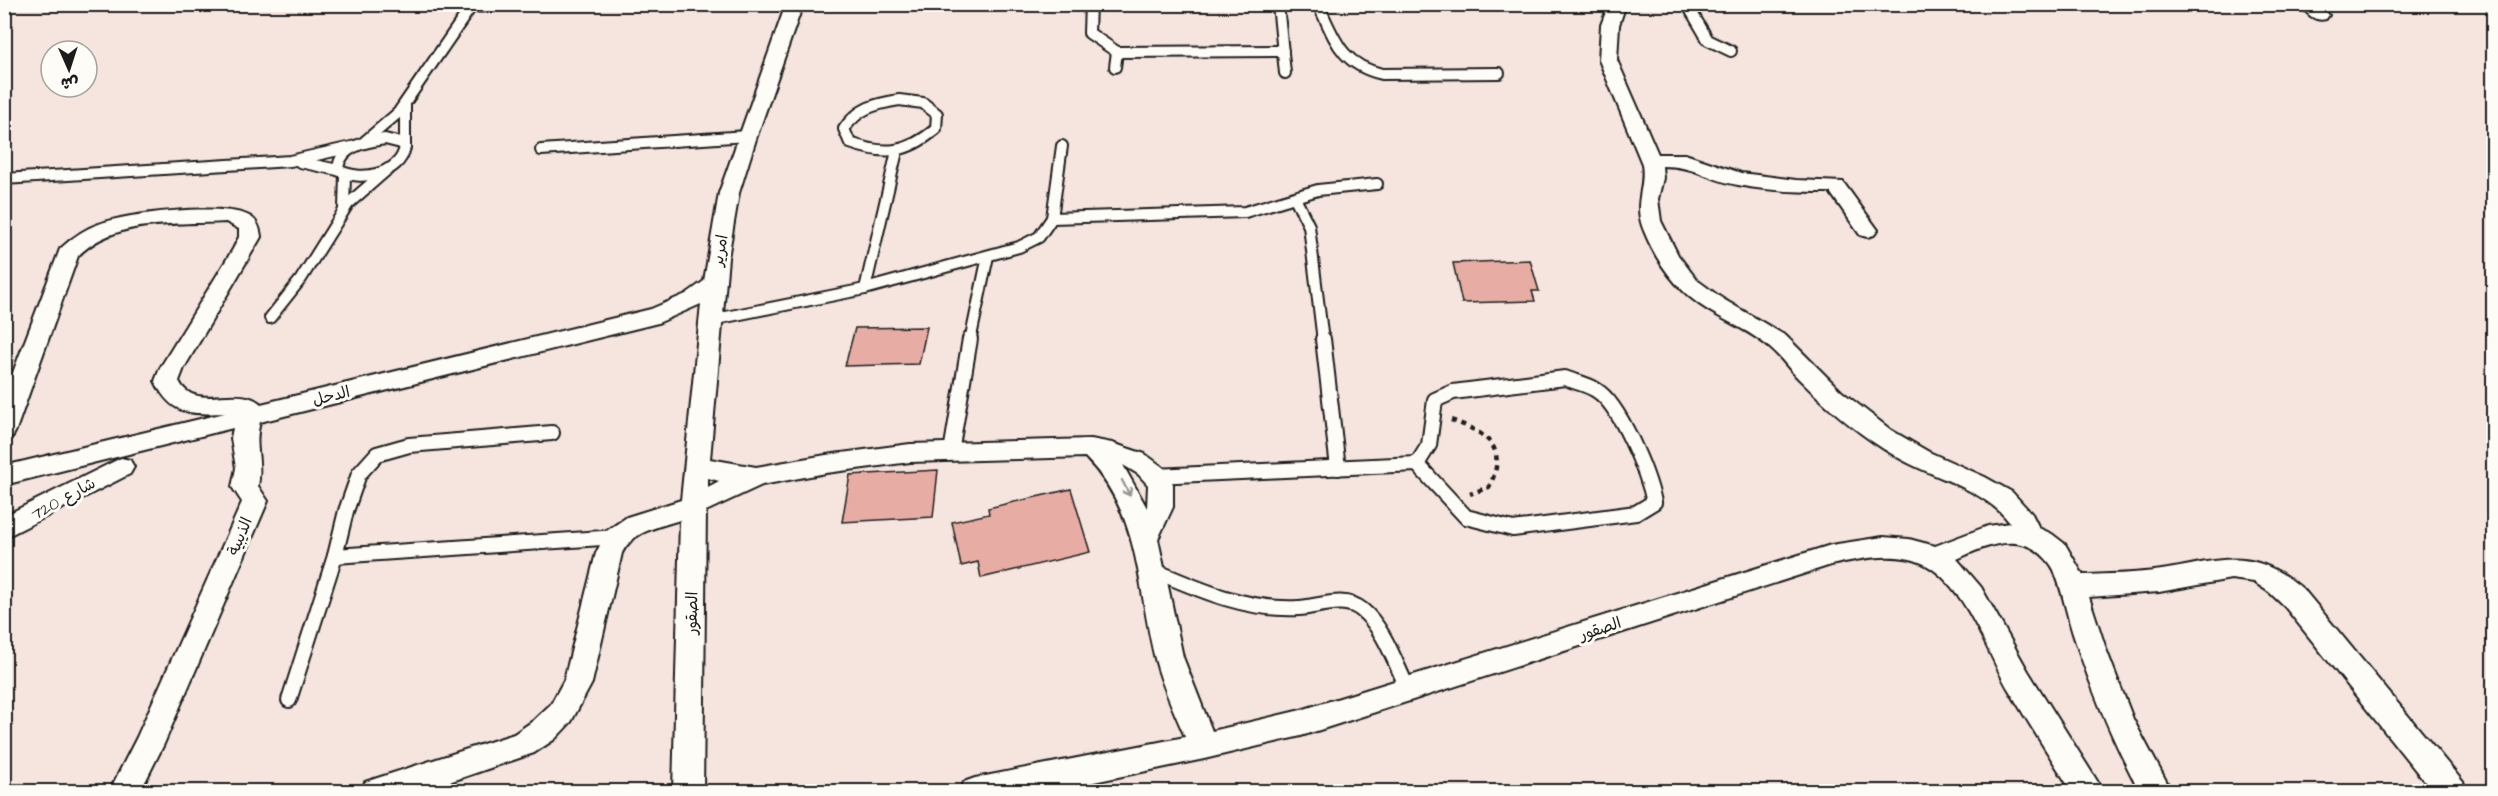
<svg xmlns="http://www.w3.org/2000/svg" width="2498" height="796" font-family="'Architects Daughter','Playpen Sans Arabic',sans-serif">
  <rect width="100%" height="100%" fill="#f6e4de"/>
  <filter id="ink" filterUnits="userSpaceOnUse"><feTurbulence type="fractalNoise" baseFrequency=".0167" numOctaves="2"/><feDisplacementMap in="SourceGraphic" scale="12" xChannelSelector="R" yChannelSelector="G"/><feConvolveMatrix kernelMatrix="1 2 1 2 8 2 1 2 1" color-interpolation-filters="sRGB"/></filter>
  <g filter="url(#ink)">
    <g fill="#e7ada5" stroke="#1c1c1c" stroke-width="1.5">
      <polygon points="1530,260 1539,291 1532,291 1535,301 1462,303 1453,263"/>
      <polygon points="927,327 919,364 845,366 855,328"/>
      <polygon points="938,470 933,517 842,522 850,475"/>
      <polygon points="1071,489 1090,552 981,578 978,562 961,566 952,522 989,514 988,508"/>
    </g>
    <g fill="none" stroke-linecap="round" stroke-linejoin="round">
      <defs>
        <g id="service-far1">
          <polyline points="1090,4 1089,33 1117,52 1115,67"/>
          <polyline points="1278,4 1285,73"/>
          <path d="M1318 4C1335 39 1340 64 1382 74L1499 73"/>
          <polyline points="1687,4 1708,40 1731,51"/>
          <polyline points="1117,52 1283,51"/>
          <path d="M899 100 923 103 937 114 936 129C907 153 886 156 850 143L844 129C858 108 875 104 899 100Z"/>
          <polyline points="405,105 405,147"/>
          <path d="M385 139 401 143 405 147C400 175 360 182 338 170 339 146 365 142 385 139Z"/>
          <polyline points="363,143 398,113 473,4"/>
          <polyline points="1062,146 1052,218 1245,212 1318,190 1377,184"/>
          <polyline points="541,150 747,136"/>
          <polyline points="300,162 338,170"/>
          <polyline points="4,179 290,161 356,146"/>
          <polyline points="1295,198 1309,226 1323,341"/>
          <polyline points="344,208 345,175"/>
          <polyline points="865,289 897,151"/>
          <polyline points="270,318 301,279 348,204 388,169"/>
          <polyline points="711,320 865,289 1019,247 1039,237 1052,218"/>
          <polyline points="970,341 988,256"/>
        </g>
        <g id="service">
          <polyline points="1323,339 1338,468"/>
          <path d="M1565 378C1575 382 1587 384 1596 390 1620 404 1648 474 1654 502L1636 513 1513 529 1466 517 1417 464 1429 445 1435 400 1453 392Z"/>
          <polyline points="552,433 409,445 377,454 359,474 346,511 335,556 617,537"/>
          <polyline points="951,452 970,339"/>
          <polyline points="1155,476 1417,464"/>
          <path d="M1153 570C1200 590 1247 611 1299 608 1319 607 1344 595 1362 610 1384 628 1395 663 1408 689"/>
          <polyline points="289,700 335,556"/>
        </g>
        <g id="minor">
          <path d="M463 4H508C500 13 476 12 465 10Z"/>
          <path d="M786 4H803L757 136 739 193 728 258 710 459 756 467 826 455 910 444 1091 439 1112 443 1145 454 1164 468 1173 484V507L1158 539 1183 657 1212 731 1301 710 1831 545 1883 537 1909 539 1935 546 1988 526 2010 523C1984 488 1933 478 1897 457 1860 436 1828 408 1798 378 1788 368 1781 357 1770 348 1752 332 1729 323 1708 310 1678 292 1657 263 1644 231 1632 202 1646 190 1642 164L1599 60 1601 25 1609 4H1626L1619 25 1617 60 1658 154H1685L1741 173 1796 180 1843 182 1878 230 1874 235 1867 237 1860 235 1830 192C1799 192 1768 191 1738 185 1709 180 1695 166 1662 166L1663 178 1658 199 1661 221 1678 255 1697 280 1723 299 1786 336 1841 391 1891 430 1929 452 1985 477 2012 492 2032 514 2039 528 2052 534 2065 544 2083 575C2109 574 2136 574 2162 570 2223 560 2253 545 2305 591L2463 782 2467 792H2433L2285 607 2269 592 2254 582 2231 579 2159 592 2089 597 2106 649 2133 719 2172 792H2140C2113 742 2093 693 2075 640 2067 617 2063 592 2054 570 2050 562 2043 555 2036 550 2011 534 1981 548 1957 559L1981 587 2028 671 2104 792H2072C2051 758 2029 724 2009 690 1986 651 1965 583 1922 563 1895 551 1858 559 1831 565L1301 736 1204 759 1046 792H960L964 782 975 778 1185 737C1174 711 1162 686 1155 659 1137 587 1141 513 1085 457L910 462 826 473 762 485 706 511 703 792H673L680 520C658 527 633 531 622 553L592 683 571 722 555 739 534 753 420 792H361L365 782 514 734 533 721 551 704 564 680 596 553 608 530 627 517 681 500 701 304 658 323 260 422C253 447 263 460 258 486L268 501 164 744 140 792H109L137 737 242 502 232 487 236 468 231 438 233 428 4 485V466L225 413C191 414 171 416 155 381L160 368 233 249 239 237V229L226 222C177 225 115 218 78 256L16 430 13 436 4 439V396L60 249C72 238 84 229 99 224 128 213 219 203 247 215 257 219 260 227 261 237L184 368 179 381C194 413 238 383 261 404L651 309 686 294 704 281 719 193ZM1123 465 1138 474 1148 485 1147 508ZM708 478 719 481 708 487Z"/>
          <path d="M2300 4H2319L2329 15 2326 19C2314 22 2307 14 2300 4Z"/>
          <polygon points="121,458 130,460 134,467 130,474 4,538 4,516"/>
        </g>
      </defs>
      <use href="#service-far1" stroke="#1c1c1c" stroke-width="14"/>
      <use href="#service" stroke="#1c1c1c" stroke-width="18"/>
      <use href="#minor" stroke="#1c1c1c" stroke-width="4"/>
      <path stroke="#1c1c1c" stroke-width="4.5" stroke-dasharray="5 5" stroke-linecap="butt" d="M1451 420C1487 433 1509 447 1489 487L1470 494"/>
      <use href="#service-far1" stroke="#fdfcf7" stroke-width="10"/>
      <use href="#service" stroke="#fdfcf7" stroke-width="14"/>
      <use href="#minor" fill="#fdfcf7" fill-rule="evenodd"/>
    </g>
    <defs><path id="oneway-shaft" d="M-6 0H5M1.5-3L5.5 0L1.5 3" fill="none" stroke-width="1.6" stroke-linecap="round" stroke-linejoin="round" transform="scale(1.5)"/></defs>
    <use stroke="#989794" href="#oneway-shaft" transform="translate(1126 488) rotate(63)"/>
  </g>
  <g text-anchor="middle" stroke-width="6" stroke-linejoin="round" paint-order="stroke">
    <g font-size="16" fill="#1c1c1c" stroke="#fdfcf7">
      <text transform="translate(719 250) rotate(-80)" y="6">امرير</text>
      <text transform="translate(331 395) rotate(-14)" y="6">الدحل</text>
      <text transform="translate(63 498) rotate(-29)" y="6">شارع 720</text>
      <text transform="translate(239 536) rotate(-67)" y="6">الذيبية</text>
      <text transform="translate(691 613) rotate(-89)" y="6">الصقور</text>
      <text transform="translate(1600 628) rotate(-18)" y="6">الصقور</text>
    </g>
  </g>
  <rect width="2498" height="796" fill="none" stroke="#fdfcf7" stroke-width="24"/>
  <rect x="12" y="12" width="2474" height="772" fill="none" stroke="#1c1c1c" stroke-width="2" filter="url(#ink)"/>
  <g transform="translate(69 69) rotate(177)"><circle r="28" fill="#fdfcf7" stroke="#a3a29f" stroke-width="1.5"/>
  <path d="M0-4.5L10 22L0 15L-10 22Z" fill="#1c1c1c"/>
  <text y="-9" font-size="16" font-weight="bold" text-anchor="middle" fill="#1c1c1c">ش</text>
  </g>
</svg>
